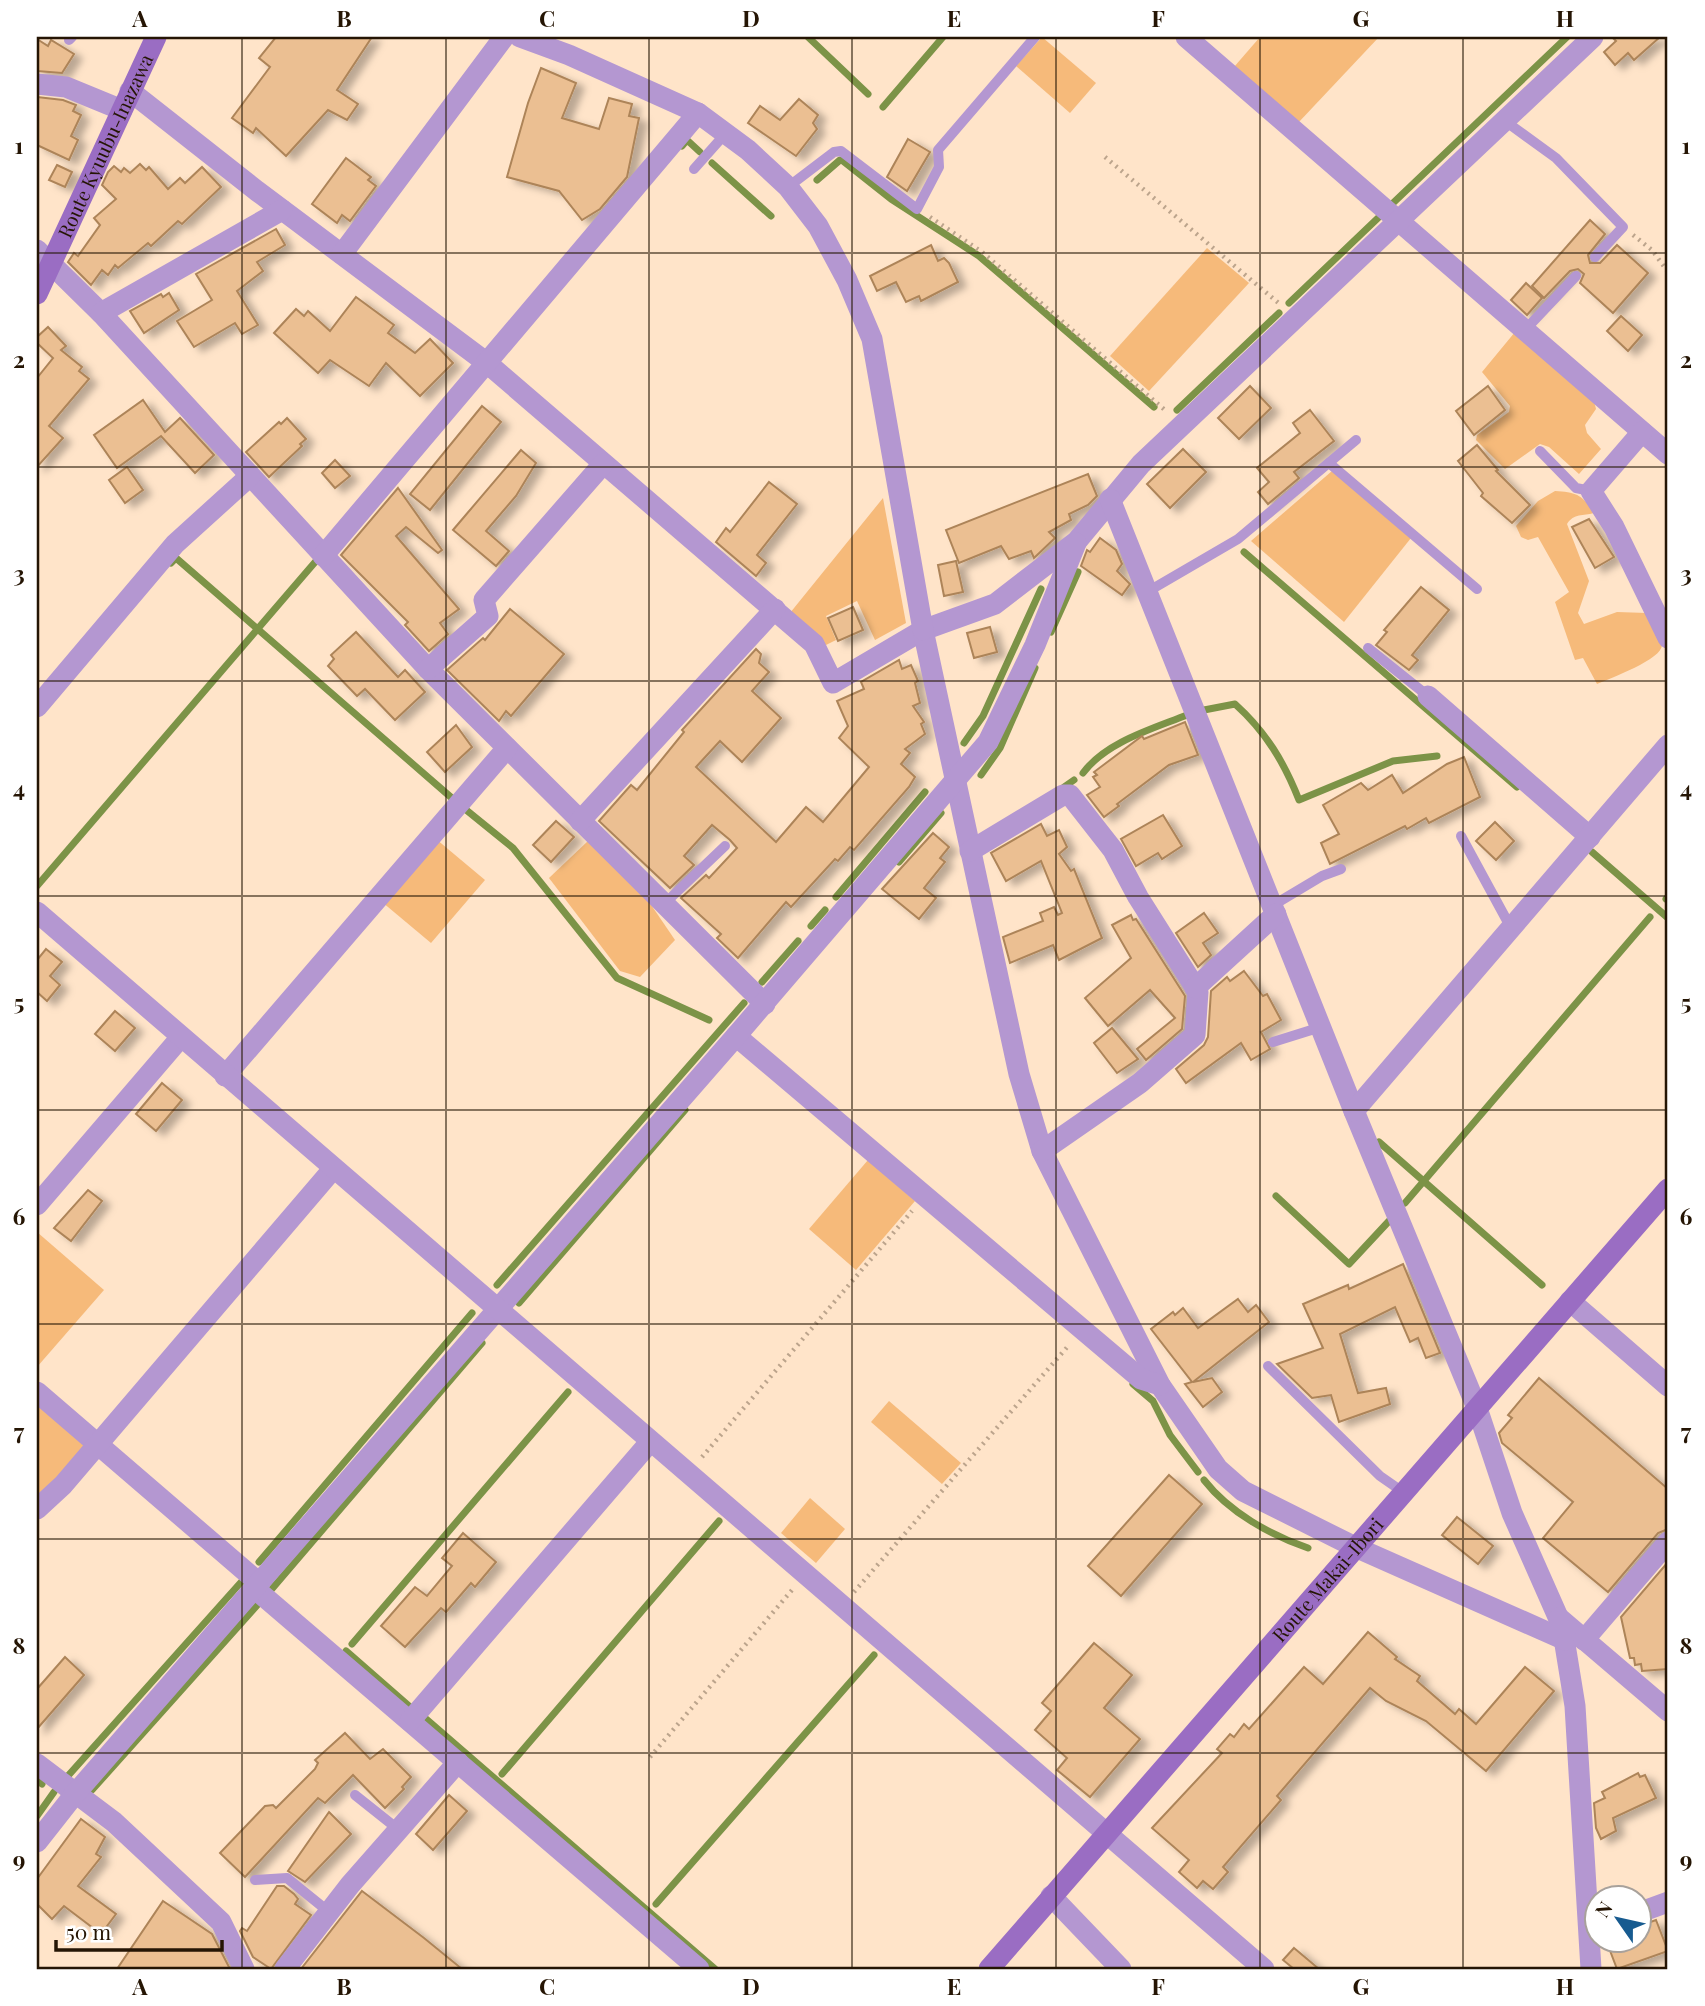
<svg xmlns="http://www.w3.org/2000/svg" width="1705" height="2006" font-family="'Playfair Display',serif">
  <defs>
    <filter id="shadow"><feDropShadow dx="8" dy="4.5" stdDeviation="3.5" flood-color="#0004"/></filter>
  </defs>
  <rect width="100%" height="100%" fill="#ffe4c9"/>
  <g fill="#f6ba7a">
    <polygon points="1042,37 1096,83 1070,113 1016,66"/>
    <polygon points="1260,37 1379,37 1298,123 1234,67"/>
    <polygon points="1207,248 1249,283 1149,391 1110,356"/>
    <polygon points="1515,332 1594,401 1596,409 1585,425 1587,433 1601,449 1579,474 1549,447 1540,444 1505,469 1476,440 1477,435 1509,412 1510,406 1482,372"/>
    <polygon points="1332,471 1411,538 1344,622 1251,541"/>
    <path d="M1555 491C1576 492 1583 495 1594 513 1583 516 1574 513 1567 524L1589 581 1578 613 1584 624 1617 612 1647 613C1652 622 1661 634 1662 644 1664 659 1611 678 1597 684L1583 658 1575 660 1555 602 1569 592 1538 537 1528 540 1521 537 1516 526 1538 501Z"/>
    <polygon points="883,498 906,623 875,640 857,601 826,616 836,640 826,645 790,613"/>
    <polygon points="436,839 485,880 431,943 382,902"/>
    <polygon points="588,841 643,893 675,940 640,977 620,971 549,878"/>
    <polygon points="868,1160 915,1201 856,1270 809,1229"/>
    <polygon points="37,1232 104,1290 37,1367"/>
    <polygon points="889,1401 961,1463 942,1484 871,1422"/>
    <polygon points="37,1402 87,1445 37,1503"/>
    <polygon points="810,1498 845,1529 816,1563 781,1533"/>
  </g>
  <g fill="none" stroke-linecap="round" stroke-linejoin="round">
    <g stroke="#7c9347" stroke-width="7">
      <polyline points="808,37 868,94"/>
      <polyline points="883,107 943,37"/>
      <polyline points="682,146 687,140 700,152"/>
      <polyline points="712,163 771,216"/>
      <polyline points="817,180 840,160 843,161 891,199 979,256 1154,407"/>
      <polyline points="1392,204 1567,37"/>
      <polyline points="1289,303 1378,218"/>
      <polyline points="1177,410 1279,313"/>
      <polyline points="1244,552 1517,787"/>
      <polyline points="171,563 176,558 453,799"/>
      <polyline points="1051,632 1078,572"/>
      <path d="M1204 710 1235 704C1266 732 1284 762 1299 800L1393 761 1437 756"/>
      <polyline points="964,743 983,716 1041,589"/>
      <path d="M1083 773C1106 742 1152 729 1187 715"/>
      <polyline points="981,775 1000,748 1035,668"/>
      <polyline points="1064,787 1074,780"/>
      <polyline points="465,809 513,848 617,978 709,1020"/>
      <polyline points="1592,852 1668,918"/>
      <polyline points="899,862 941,813"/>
      <polyline points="37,886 316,561"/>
      <polyline points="836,897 925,792"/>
      <polyline points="1666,899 1668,897"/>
      <polyline points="811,926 825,910"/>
      <polyline points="762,982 798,941"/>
      <polyline points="1379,1142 1542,1285"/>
      <polyline points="1276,1196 1349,1264 1389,1221"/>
      <polyline points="1405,1203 1650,917"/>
      <polyline points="497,1285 744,1003"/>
      <polyline points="519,1303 685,1110"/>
      <polyline points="1133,1384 1153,1401 1170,1435 1198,1472"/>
      <path d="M1204 1480C1229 1512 1270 1535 1308 1548"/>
      <polyline points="259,1562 472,1313"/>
      <polyline points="271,1590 482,1343"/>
      <polyline points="352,1644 568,1392"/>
      <polyline points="346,1651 410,1707"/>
      <polyline points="426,1719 715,1969"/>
      <polyline points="502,1774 719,1521"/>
      <polyline points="66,1778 243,1580"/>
      <polyline points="37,1780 42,1784"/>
      <polyline points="92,1790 260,1602"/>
      <polyline points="37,1816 54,1792"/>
      <polyline points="656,1904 874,1655"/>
    </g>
  </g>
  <g fill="#ebbf92" stroke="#ad8459" stroke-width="2" filter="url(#shadow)">
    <polygon points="276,37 372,37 337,90 358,104 347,120 328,110 286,156 256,128 253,133 232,118 270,67 259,58"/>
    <polygon points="1612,37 1660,37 1634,60 1628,53 1615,65 1604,52 1616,41"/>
    <polygon points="37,39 48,46 51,40 74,54 62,73 37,71"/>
    <polygon points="541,68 576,83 562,118 599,129 609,98 632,104 629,116 639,118 627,177 600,209 582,220 559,191 507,177 528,103"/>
    <polygon points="37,97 63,100 76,105 73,111 81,115 71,136 78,140 69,160 37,145"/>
    <polygon points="799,99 818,115 813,123 817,129 796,156 748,123 760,106 780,120"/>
    <polygon points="908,139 930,152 907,191 887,177"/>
    <polygon points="346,158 371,177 368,180 376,186 350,221 342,215 337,223 312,204"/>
    <polygon points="140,164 146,170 149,167 168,189 180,178 185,183 202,167 221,187 182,224 178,221 151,246 148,243 118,268 115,265 108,275 102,270 91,285 68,262 74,253 78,256 100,225 94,218 116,199 102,185 108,172 114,166 121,172 124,168 130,173"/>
    <polygon points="57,165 72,172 65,187 49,180"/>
    <polygon points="1590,220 1605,234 1588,255 1590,263 1600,263 1617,245 1648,273 1613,313 1580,283 1584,274 1578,269 1570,271 1544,298 1532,286"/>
    <polygon points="276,229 285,245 257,262 263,271 237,291 258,325 242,334 235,323 194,347 177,321 212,300 196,274"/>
    <polygon points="931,245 938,261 944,258 949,263 958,282 921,301 919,296 906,302 896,282 877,291 870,276"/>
    <polygon points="1526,283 1542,298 1527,315 1511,300"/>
    <polygon points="169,293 179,310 144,333 130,311 161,294 163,297"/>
    <polygon points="356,297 394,325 388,333 415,353 430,339 453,363 420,396 386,363 369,386 330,360 318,373 274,333 296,309 304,316 308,311 330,331"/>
    <polygon points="1621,316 1642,335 1628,351 1607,331"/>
    <polygon points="48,327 66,346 61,350 82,367 79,371 89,379 49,426 63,438 37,467 37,378 53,358 37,343 37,337"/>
    <polygon points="1250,386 1271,408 1239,439 1218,418"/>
    <polygon points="1488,386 1505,410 1474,435 1456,411"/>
    <polygon points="143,400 165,432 180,418 214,455 195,473 161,436 117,468 94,435"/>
    <polygon points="482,406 501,422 430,510 410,494"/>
    <polygon points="1310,410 1334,441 1294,472 1299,478 1268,504 1258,492 1269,482 1257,468 1300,433 1293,423"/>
    <polygon points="287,418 306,439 300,444 302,446 269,477 246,452 279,422 281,424"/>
    <polygon points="1477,445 1498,470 1496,471 1530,505 1512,523 1481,496 1483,493 1458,461"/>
    <polygon points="1183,449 1206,472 1170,508 1147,484"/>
    <polygon points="521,450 536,463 516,496 486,531 509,551 496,566 453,530"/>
    <polygon points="335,460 350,476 335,488 322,473"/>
    <polygon points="127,467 143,490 125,503 109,480"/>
    <polygon points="1088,474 1097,496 1088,505 1069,514 1071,520 1049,532 1055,538 1034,558 1031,551 1009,559 1001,546 959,563 946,530"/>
    <polygon points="769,482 797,504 757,555 766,563 756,576 716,542 726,528 730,532"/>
    <polygon points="398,488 442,550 438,553 406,527 396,536 459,609 440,623 448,634 429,651 405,625 408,622 341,555"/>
    <polygon points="1589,519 1614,557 1595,568 1572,527"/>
    <polygon points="1100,538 1116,550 1122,564 1117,571 1130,584 1122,595 1081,566 1087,550 1090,552"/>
    <polygon points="956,561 963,592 944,596 938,565"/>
    <polygon points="1421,587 1449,610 1412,655 1418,660 1409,670 1376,645 1387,632 1384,630"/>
    <polygon points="853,607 863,630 838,641 828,618"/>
    <polygon points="510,609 564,654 511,716 506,711 499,721 447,670 483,638 485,640"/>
    <polygon points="990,627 997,652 974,658 967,633"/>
    <polygon points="356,632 398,677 405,670 425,692 395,720 365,689 357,696 328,666 334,659 331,655"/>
    <polygon points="756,649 761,654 759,663 769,672 752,691 781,718 742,762 720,741 696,767 776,842 806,807 823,822 869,767 839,738 848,726 837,701 864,689 861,682 899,660 902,669 911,665 918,681 915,683 920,703 913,706 924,722 921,724 925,734 905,749 910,753 901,764 915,777 909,787 854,850 850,847 838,861 835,859 791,907 786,902 738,958 717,938 721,934 681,898 706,875 709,878 737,848 730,840 712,825 684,856 694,865 670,888 599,821 631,785 637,790 684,732 682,730"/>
    <polygon points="1185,722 1198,755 1169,765 1117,804 1119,806 1104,817 1087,795 1100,787 1093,777 1097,775 1094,772 1142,736 1144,739"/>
    <polygon points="456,725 472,747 445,772 427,752"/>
    <polygon points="1464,757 1480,797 1429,823 1426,818 1407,829 1405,826 1330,864 1321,843 1339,834 1323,805 1361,783 1368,790 1392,775 1403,793 1447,764"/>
    <polygon points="1163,815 1182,846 1162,859 1158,853 1136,866 1121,839"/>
    <polygon points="556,821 574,837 551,862 533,845"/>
    <polygon points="1495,822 1514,841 1496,860 1476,841"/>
    <polygon points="1041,824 1047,836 1059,830 1067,847 1059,854 1071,871 1074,869 1102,938 1059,960 1053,945 1010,963 1003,937 1043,921 1040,913 1054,907 1058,915 1062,913 1041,861 1006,881 991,853"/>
    <polygon points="933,833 949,847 940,858 945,862 924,888 936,898 919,919 882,889"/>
    <polygon points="1204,913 1218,933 1203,943 1211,955 1198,967 1176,933"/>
    <polygon points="1131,915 1133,920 1136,919 1185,996 1182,1029 1146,1060 1137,1049 1175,1018 1150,990 1108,1026 1085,998 1131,958 1112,925"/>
    <polygon points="46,949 62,962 50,976 60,985 47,1001 37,992 37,960"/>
    <polygon points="1244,971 1263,996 1267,994 1281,1020 1261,1032 1270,1049 1251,1060 1241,1043 1186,1083 1176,1069 1204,1045 1208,1037 1211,991 1227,977 1230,981"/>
    <polygon points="115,1011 135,1028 115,1051 95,1034"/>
    <polygon points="1112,1028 1138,1059 1117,1073 1094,1043"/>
    <polygon points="162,1083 182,1100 156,1131 136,1114"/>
    <polygon points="88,1190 102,1201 71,1241 54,1228"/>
    <polygon points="1403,1264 1440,1353 1426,1358 1418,1338 1410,1342 1395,1307 1340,1334 1358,1393 1386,1388 1390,1404 1339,1422 1331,1395 1312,1398 1277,1364 1323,1348 1303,1304 1348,1285 1349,1289"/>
    <polygon points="1238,1299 1248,1312 1256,1305 1269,1322 1193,1382 1212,1378 1222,1392 1203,1407 1185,1384 1192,1382 1151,1329 1173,1312 1175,1315 1183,1308 1198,1328"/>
    <polygon points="1539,1378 1668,1489 1668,1529 1658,1533 1608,1592 1543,1538 1573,1502 1502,1443 1499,1433 1512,1418 1508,1415"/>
    <polygon points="1169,1475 1202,1504 1121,1596 1088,1566"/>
    <polygon points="1457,1517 1493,1546 1478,1564 1442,1535"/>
    <polygon points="463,1533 496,1562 475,1587 471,1583 446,1612 441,1608 405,1647 381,1626 415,1587 427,1596 452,1566 442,1558"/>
    <polygon points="1668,1562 1668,1669 1642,1671 1641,1664 1635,1665 1634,1658 1630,1658 1621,1617"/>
    <polygon points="1368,1632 1397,1657 1395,1659 1420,1676 1417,1681 1455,1714 1459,1709 1476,1724 1525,1667 1554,1691 1486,1771 1426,1721 1386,1701 1370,1688 1277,1796 1281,1800 1223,1867 1228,1872 1213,1889 1203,1881 1197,1888 1179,1872 1189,1860 1152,1828 1222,1753 1217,1749 1230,1734 1234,1737 1244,1724 1249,1729 1304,1667 1323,1684"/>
    <polygon points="1094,1643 1132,1675 1104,1708 1140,1739 1090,1797 1057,1770 1067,1758 1035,1730 1051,1711 1042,1703"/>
    <polygon points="65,1657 84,1675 37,1729 37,1689"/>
    <polygon points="345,1733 370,1759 383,1749 411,1777 402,1787 404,1789 385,1808 353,1775 325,1803 318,1798 245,1877 220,1853 265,1806 273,1805 276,1808 315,1769 318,1763 315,1760"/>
    <polygon points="1638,1773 1640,1777 1645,1775 1656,1798 1613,1818 1616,1831 1601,1839 1596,1828 1594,1803 1605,1798 1602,1792"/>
    <polygon points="449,1795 467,1811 433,1850 416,1834"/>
    <polygon points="329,1812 351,1834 305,1882 288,1871"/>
    <polygon points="81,1819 105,1837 96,1854 101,1857 78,1886 116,1914 101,1934 64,1906 52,1919 37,1904 37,1879"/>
    <polygon points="277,1886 284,1886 294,1894 298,1899 295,1904 311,1915 271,1969 253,1957 240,1931 242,1928 247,1931"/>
    <polygon points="362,1891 424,1938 462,1969 301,1969"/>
    <polygon points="163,1901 212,1934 230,1969 117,1969"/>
    <polygon points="1656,1920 1668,1951 1617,1969 1606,1940 1639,1940 1639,1926"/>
    <polygon points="1294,1948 1319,1969 1294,1969 1283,1960"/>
  </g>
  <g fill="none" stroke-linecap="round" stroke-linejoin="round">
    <g stroke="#bca48c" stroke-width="4.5" stroke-dasharray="2 5" stroke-linecap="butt">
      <polyline points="1105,157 1281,305"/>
      <polyline points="930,217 982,252 1166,411"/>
      <polyline points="1633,235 1652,250 1668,272"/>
      <polyline points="702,1457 912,1211"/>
      <polyline points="854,1592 1069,1345"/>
      <polyline points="650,1757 792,1590"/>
    </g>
    <g stroke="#b497d1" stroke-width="10">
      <polyline points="69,40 72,37"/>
      <polyline points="1505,121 1556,158 1623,227 1595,257"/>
      <polyline points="694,169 726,133"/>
      <polyline points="788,187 834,152 841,151 917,209 939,167 938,150 1035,37"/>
      <polyline points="1524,331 1576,276"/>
      <polyline points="1540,451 1576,488 1591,491"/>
      <polyline points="1329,463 1477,589"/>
      <polyline points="1147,592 1238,539 1356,440"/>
      <polyline points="1368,648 1428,696"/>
      <polyline points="1461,836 1511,928"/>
      <polyline points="663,905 725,846"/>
      <polyline points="1272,906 1322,876 1341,869"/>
      <polyline points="1273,1042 1321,1027"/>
      <polyline points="1268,1366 1380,1476 1403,1492"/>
      <polyline points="355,1795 399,1830"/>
      <polyline points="255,1880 287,1878 329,1912"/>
    </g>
    <g stroke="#b497d1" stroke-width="21">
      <polyline points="1186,37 1668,454"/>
      <polyline points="37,84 66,87 122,110"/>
      <polyline points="130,91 257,191 487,363 814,644 833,683 923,630 995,604 1077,541 1141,464 1593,37"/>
      <polyline points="37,250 101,313 428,669 765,1004"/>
      <polyline points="342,254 504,37"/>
      <polyline points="101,313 282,210"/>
      <polyline points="1642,432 1591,491 1614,527 1668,638"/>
      <polyline points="1110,499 1354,1111 1477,1408 1512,1513 1562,1626 1575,1706 1591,1969"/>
      <polyline points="323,556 698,113"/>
      <polyline points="923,630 1019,1074 1042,1151 1160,1385 1218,1469 1243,1491 1355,1547 1565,1640"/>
      <polyline points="428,669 488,616 484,600 603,464"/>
      <polyline points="1428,696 1590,837"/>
      <polyline points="37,707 175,544 250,476"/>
      <polyline points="580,821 775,609"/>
      <polyline points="970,851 1063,795 1070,795 1113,850 1138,897 1198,992 1195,1035 1140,1083 1042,1151"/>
      <polyline points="1195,988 1276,914"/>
      <polyline points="736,1036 1141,1379 1160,1385"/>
      <polyline points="225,1076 507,748"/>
      <polyline points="1354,1111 1668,745"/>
      <polyline points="37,1205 181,1037"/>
      <polyline points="1570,1301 1668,1386"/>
      <polyline points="37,1392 259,1583"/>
      <polyline points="37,1509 63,1485 333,1169"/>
      <polyline points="254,1588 699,1969"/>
      <polyline points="1559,1618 1668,1711"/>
      <polyline points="1584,1640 1668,1542"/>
      <polyline points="410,1721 650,1442"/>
      <polyline points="37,1764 114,1822 221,1922 244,1969"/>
      <polyline points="37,1842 74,1795 736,1036 988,742 1035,645 1076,543"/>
      <polyline points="1051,1896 1121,1969"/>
      <polyline points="1638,1913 1668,1902"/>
      <polyline points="285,1969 350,1885 458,1762"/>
    </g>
    <g stroke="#b497d1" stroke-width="21">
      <polyline points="520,37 569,55 698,113 748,150 788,187 818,226 847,280 872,339 923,630"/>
      <polyline points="37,912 1264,1969"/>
    </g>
    <g stroke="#9a6dc3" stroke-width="21">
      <path id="s1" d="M37 294 156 37"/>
      <path id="s2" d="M989 1969 1668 1189"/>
    </g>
  </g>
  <path fill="none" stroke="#251504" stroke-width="2" stroke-opacity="0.55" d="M242 37V1969M446 37V1969M649 37V1969M852 37V1969M1056 37V1969M1260 37V1969M1463 37V1969M37 253H1668M37 467H1668M37 681H1668M37 896H1668M37 1110H1668M37 1324H1668M37 1539H1668M37 1753H1668"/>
  <g text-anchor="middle" stroke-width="5" stroke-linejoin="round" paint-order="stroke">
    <g font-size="19" fill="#251504" stroke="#fff">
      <text dy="7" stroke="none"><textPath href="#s1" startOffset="163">Route Kyuubu-Inazawa</textPath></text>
      <text dy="7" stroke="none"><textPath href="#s2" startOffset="516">Route Makai-Ibori</textPath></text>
    </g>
  </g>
  <rect width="1705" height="2006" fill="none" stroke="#ffffff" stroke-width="77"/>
  <g transform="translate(1618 1919) rotate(304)"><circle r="33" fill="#ffffff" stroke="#a8a19b" stroke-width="2"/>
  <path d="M0-5L12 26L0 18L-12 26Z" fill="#175b90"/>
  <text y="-10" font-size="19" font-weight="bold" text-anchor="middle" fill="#251504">N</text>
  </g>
  <path d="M56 1940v10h166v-10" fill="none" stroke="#251504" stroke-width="3.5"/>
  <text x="66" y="1940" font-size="21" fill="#251504" stroke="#ffffff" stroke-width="5" paint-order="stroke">50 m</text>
  <rect x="38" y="38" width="1628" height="1930" fill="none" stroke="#251504" stroke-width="2.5"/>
  <g font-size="23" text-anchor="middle" font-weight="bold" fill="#251504">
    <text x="140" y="27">A</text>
    <text x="344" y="27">B</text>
    <text x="547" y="27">C</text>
    <text x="751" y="27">D</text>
    <text x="954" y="27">E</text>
    <text x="1158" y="27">F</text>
    <text x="1361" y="27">G</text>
    <text x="1565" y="27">H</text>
    <text x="19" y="154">1</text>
    <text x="1686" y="154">1</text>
    <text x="19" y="368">2</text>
    <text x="1686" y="368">2</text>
    <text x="19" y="582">3</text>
    <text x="1686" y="582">3</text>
    <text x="19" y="797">4</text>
    <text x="1686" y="797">4</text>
    <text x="19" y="1011">5</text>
    <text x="1686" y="1011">5</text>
    <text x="19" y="1225">6</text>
    <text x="1686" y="1225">6</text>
    <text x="19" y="1440">7</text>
    <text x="1686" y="1440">7</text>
    <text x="19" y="1654">8</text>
    <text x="1686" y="1654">8</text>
    <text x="19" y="1868">9</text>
    <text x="1686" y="1868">9</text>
    <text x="140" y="1995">A</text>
    <text x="344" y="1995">B</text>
    <text x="547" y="1995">C</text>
    <text x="751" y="1995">D</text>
    <text x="954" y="1995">E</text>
    <text x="1158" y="1995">F</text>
    <text x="1361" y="1995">G</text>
    <text x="1565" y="1995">H</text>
  </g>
</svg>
